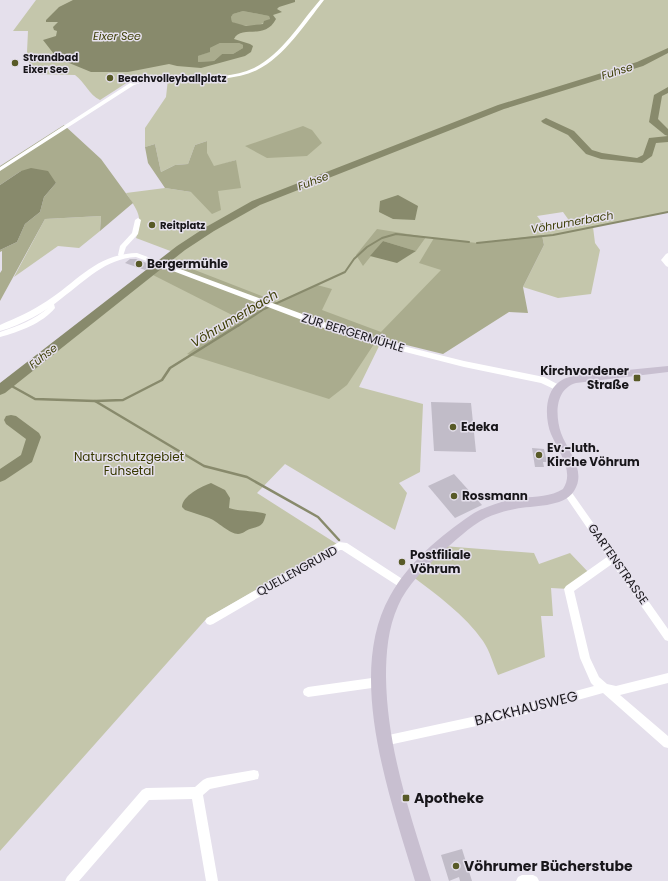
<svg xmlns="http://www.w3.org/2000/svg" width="668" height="881" font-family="Poppins,sans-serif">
  <rect width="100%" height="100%" fill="#e5e0ec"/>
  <g fill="#c4c6ab" fill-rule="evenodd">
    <path d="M36 0H668V212L593 227 595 243 600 250 591 294 558 298 523 287 544 245 542 235 424 295 382 340 359 387 423 404 420 472 399 483 407 493 395 530 285 464 257 493 337 544 207 618 0 851V389L3 390 150 274 153 275 170 261 169 260 195 240 260 202 259 201 255 202 192 238 173 252 136 238C144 217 137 210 126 193L165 188 191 192 218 191 236 160 214 167 206 153 207 141 195 145 188 164 175 165 161 172 155 144 145 147V128L166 97 168 79 136 80 128 82 100 100C89 95 85 82 75 75L32 74 27 52 28 31H13ZM563 212 573 226 547 229 537 216Z"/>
    <polygon points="101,216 100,231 79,248 58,246 14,277 45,219"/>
    <path d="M443 546 534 553 539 564 570 553 590 574 569 589 551 588 553 616H541L545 657 498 675C493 664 490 651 483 641 465 615 437 595 412 576Z"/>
  </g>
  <g fill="#aaac8e">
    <path d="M243 11 269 16 270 19C260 27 244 28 232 22L231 17 233 14Z"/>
    <polygon points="220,43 239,43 243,45 243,48 233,54 222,54 214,61 198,62 198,56 209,52 210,48"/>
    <polygon points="64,125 101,159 133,203 100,231 101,216 45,219 0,301 0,273 2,270 2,251 0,252 0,250 17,242 25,224 40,212 44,197 56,183 21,171 0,185 0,166"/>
    <polygon points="303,126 312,130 322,143 307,156 267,158 245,146"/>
    <polygon points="207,141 207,153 214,166 236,160 241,188 218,191 221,210 212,214 191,192 165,188 148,163 145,147 155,144 161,172 175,165 188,164 195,145"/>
    <polygon points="377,229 426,237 416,251 383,241 363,266 356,255"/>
    <polygon points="542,235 544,245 523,287 528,313 509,312 443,354 378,338 347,385 329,399 187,354 236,317 151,274 169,260 277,302 317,285 332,289 322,310 381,332 441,270 419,263 434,238 477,243"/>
  </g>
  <g fill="#888a6c" fill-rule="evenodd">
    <path d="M73 0H295V2L279 7 277 9 282 12 273 15 276 19C265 41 241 24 234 39L250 44 253 46 251 52 245 56 201 68 177 66 169 64 128 72H91L57 58 43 40 56 36 57 31 54 30 53 27 58 22H46V20L59 7ZM243 11 269 16 270 19 264 21 263 24 246 26 232 22 231 17 233 14ZM220 43H239L243 45V48L233 54H222L214 61 198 62V56L210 52V48Z"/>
    <polygon points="31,168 48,171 56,183 44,197 40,212 25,224 17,242 0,250 0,185 21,171"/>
    <polygon points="398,195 418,206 415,220 393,219 379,212 380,201"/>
    <polygon points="383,241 416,251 397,263 370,256"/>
    <path d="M211 483 225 490 230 498 229 508C242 512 253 510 266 514 263 526 261 526 250 529 246 530 243 534 238 534 230 534 217 521 209 518 201 515 193 513 185 510L182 507C182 496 202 486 211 483Z"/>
  </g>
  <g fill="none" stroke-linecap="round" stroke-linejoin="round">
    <g stroke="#888a6c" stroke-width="2">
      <polyline points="477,243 553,235 668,212"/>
      <polyline points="238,326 264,309 345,272 354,259 367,247 382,238 396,234 469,242"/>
    </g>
    <g stroke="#888a6c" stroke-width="2.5">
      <polyline points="8,384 35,399 95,401 123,400 162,380 170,368 239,325"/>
      <polyline points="95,401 204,466 247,477 318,517 339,540"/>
    </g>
    <g fill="#888a6c" fill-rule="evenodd">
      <polygon points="668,48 668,53 643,66 504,109 260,205 214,231 185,250 5,393 0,395 0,383 177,246 206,227 252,201 498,105 637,62"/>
      <polygon points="668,87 668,93 662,96 658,119 668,129 668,136 665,135 649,122 654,95"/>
      <polygon points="546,118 574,131 592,150 602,153 637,158 643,155 649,138 668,136 668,142 656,143 652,156 642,163 601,159 586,154 568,135 543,123 541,121"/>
      <polygon points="11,415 16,416 39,433 41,437 32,462 5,480 0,482 0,469 21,455 26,439 6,424 4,420 6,416"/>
    </g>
  </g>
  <g fill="#c1bcc8">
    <polygon points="130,259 136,259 152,265 145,270 125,263"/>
    <polygon points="431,402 471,403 476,452 434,451"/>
    <polygon points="532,448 544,449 547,462 543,462 544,467 535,467"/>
    <polygon points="454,474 482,505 455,518 428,486"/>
    <polygon points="462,849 472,881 460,881 459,877 449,881 441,855"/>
  </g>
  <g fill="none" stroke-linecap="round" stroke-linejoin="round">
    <g fill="#fff" fill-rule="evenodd">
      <path d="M320 0H324C306 23 284 57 257 70 237 79 213 80 191 81 172 82 152 79 134 85L0 171V167L130 83C150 77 171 79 191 78 212 77 235 77 254 68 282 54 300 23 320 0Z"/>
      <polygon points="138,218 141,220 138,234 126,247 123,256 119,256 118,255 120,246 132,233 135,220"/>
      <polygon points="668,253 668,267 666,266 661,260 666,254"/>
      <path d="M49 300H53L55 308C43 323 19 332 0 337V332C17 326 35 320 49 307Z"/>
      <polygon points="567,489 570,490 615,554 617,554 618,558 668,629 668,641 665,640 612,564 574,591 590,658 599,677 607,684 616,686 668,673 668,683 620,695 668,736 668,748 664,747 603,693 513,718 384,746 380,745 379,741 380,737 384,736 513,708 594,686 591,683 580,658 564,589 566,586 607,557 564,494 563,492 564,490"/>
      <polygon points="339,542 347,543 407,582 409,585 407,588 404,589 401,588 342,550 340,550 213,624 210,625 207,624 205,621 207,618"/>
      <polygon points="379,677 383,679 384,682 383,685 379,687 308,697 304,695 303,692 304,689 308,687"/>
      <polygon points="254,770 258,771 259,775 258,779 210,789 203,795 218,881 206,881 192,799 149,800 79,881 65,881 67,877 142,790 146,788 195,787 203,780 207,778"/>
      <polygon points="522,875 533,875 537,877 539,881 516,881 518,877"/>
    </g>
    <path fill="#fff" fill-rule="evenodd" d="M137 253 324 322 379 340 464 361 544 377 561 386 563 388 558 391 541 383 464 367 374 344 318 326 136 257C105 259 86 280 62 298 45 312 22 325 0 331V325C16 318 32 311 47 301 78 281 96 254 137 253Z"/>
    <path fill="#c8bfd0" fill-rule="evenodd" d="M668 366V372L576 383C555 389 555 415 561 433 568 452 587 471 574 491 563 508 533 505 515 509 505 511 495 514 486 518 469 527 455 541 441 553 425 568 407 585 398 606 388 628 386 653 386 677 387 748 410 814 431 881H415C391 800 345 676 390 596 408 563 440 536 471 515 485 506 505 500 522 498 536 496 551 497 563 489 575 471 558 451 551 434 545 419 544 393 559 382 564 378 570 377 576 375Z"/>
  </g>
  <g fill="#585a27" stroke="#e5e0ec" stroke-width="1.5">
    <circle cx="15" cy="63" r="4"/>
    <circle cx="110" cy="78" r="4"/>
    <circle cx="152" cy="225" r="4"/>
    <circle cx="139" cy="264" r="4"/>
    <rect x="633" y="374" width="8" height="8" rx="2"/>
    <circle cx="453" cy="427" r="4"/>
    <circle cx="539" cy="455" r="4"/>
    <circle cx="454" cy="496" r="4"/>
    <circle cx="402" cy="562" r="4"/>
    <rect x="402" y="794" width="8" height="8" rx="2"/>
    <circle cx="456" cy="866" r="4"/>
  </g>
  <g text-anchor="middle" stroke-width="3" stroke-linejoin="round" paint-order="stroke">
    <g font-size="10" font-weight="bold" fill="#18161a" stroke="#e5e0ec" text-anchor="start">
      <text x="23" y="61">Strandbad<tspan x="23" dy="12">Eixer See</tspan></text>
      <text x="118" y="82">Beachvolleyballplatz</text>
      <text x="160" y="229">Reitplatz</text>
    </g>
    <g font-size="11" font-style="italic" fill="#3e3f07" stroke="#e5e0ec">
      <text x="117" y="40">Eixer See</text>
      <text transform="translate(617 71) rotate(-17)" y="4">Fuhse</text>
      <text transform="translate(313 181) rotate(-21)" y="4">Fuhse</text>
      <text transform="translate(572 222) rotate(-10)" y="4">Vöhrumerbach</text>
      <text transform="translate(43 356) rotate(-38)" y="4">Fuhse</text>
    </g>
    <g font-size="12" font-weight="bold" fill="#18161a" stroke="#e5e0ec" text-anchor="start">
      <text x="147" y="268">Bergermühle</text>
      <text x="629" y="375" text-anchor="end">Kirchvordener<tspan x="629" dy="14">Straße</tspan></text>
      <text x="461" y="431">Edeka</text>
      <text x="547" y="452">Ev.-luth.<tspan x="547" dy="14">Kirche Vöhrum</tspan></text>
      <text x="462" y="500">Rossmann</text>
      <text x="410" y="559">Postfiliale<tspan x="410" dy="14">Vöhrum</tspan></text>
    </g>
    <g font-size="12" fill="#18161a" stroke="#e5e0ec">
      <text transform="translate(353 333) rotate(17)" y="4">ZUR BERGERMÜHLE</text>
      <text transform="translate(618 564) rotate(55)" y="4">GARTENSTRASSE</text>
      <text transform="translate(297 571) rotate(-29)" y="4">QUELLENGRUND</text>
    </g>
    <g font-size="12" fill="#373800" stroke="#e5e0ec">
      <text x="129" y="461">Naturschutzgebiet<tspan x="129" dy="14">Fuhsetal</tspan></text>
    </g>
    <g font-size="13" font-style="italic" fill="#3e3f07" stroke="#e5e0ec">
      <text transform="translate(234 318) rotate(-31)" y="5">Vöhrumerbach</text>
    </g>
    <g font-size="14" fill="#18161a" stroke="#e5e0ec">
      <text transform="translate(526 708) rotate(-14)" y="5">BACKHAUSWEG</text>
    </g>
    <g font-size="14" font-weight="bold" fill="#18161a" stroke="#e5e0ec" text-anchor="start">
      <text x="414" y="803">Apotheke</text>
      <text x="464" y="871">Vöhrumer Bücherstube</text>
    </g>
  </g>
</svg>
